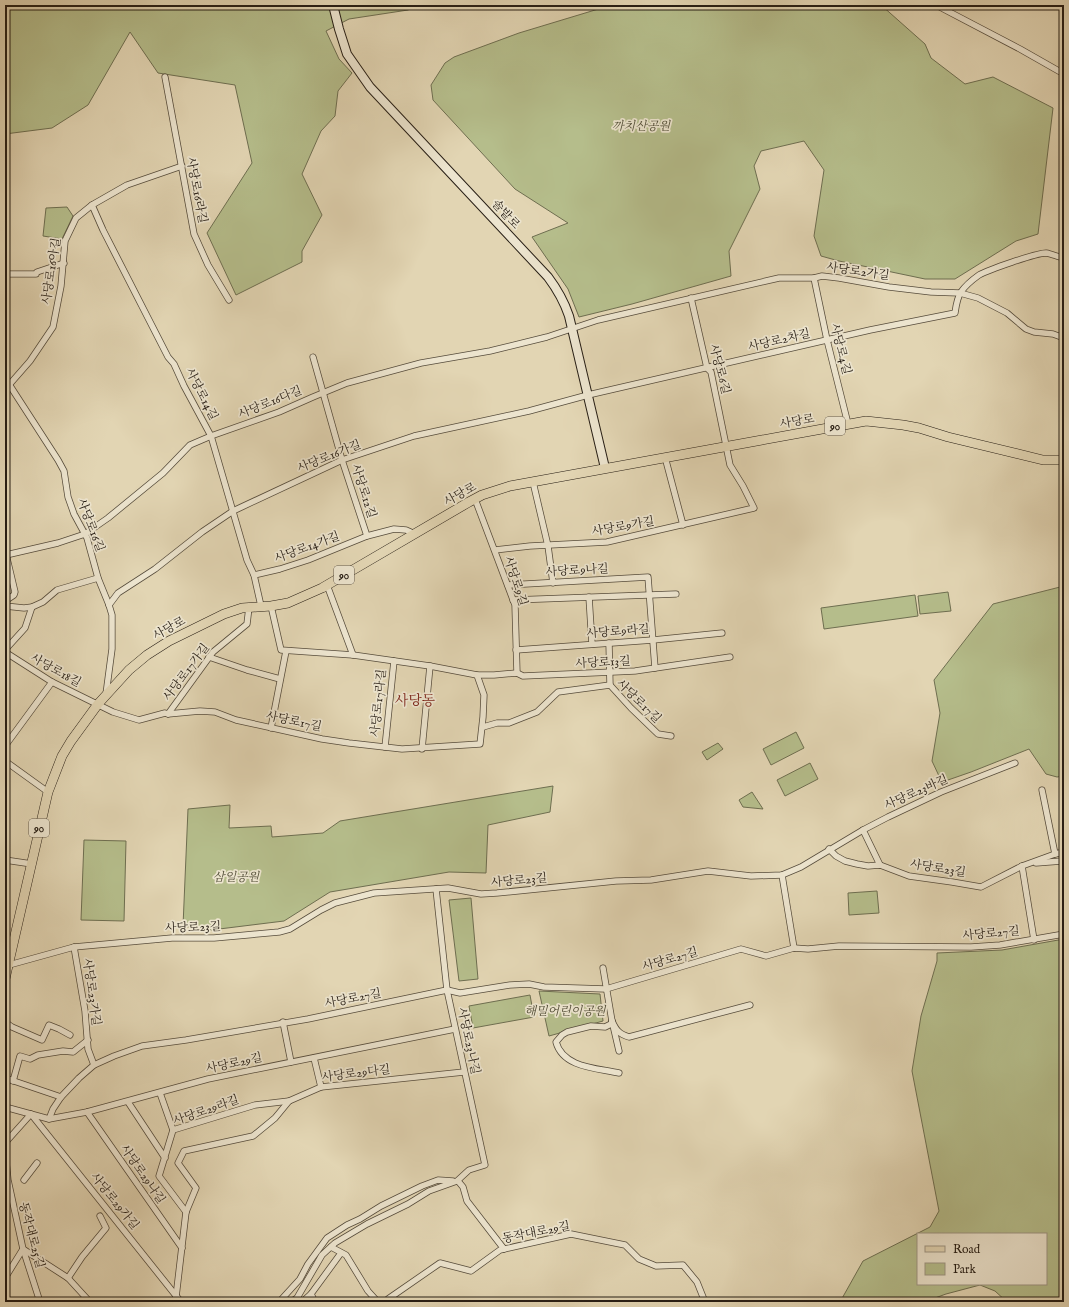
<svg xmlns="http://www.w3.org/2000/svg" width="1069" height="1307" font-family="'IM FELL English','Noto Serif KR',serif">
  <rect width="100%" height="100%" fill="#e2d5b3"/>
  <filter id="stains"><feTurbulence type="fractalNoise" baseFrequency=".005" numOctaves="4"/><feColorMatrix values="0 0 0 0 .2 0 0 0 0 .09 0 0 0 0 .02 0 0 0 .5 -.17"/></filter>
  <radialGradient id="worn" r=".72"><stop offset=".6" stop-color="#630" stop-opacity="0"/><stop offset="1" stop-color="#630" stop-opacity=".3"/></radialGradient>
  <g fill="#b5bd8b" stroke="#6e6e50" fill-rule="evenodd">
    <polygon points="5,5 418,5 408,10 349,19 326,31 339,59 352,73 338,91 335,116 321,131 302,174 322,215 302,251 302,262 236,295 207,233 252,163 235,85 158,73 130,32 88,105 52,128 5,134"/>
    <polygon points="605,5 881,5 925,44 931,58 965,84 993,77 1053,108 1038,234 1016,241 955,279 925,279 839,261 821,256 814,236 824,170 804,141 761,151 754,166 760,189 729,251 731,276 632,304 579,317 568,289 532,237 568,223 515,189 433,100 431,85 445,63 454,57 519,33 605,7"/>
    <polygon points="67,207 73,216 62,239 43,236 46,208"/>
    <polygon points="1064,586 1064,776 1057,777 1046,774 1029,749 971,772 948,780 939,776 932,761 940,713 934,680 993,604"/>
    <polygon points="948,592 951,611 920,614 918,596"/>
    <polygon points="915,595 918,616 824,629 821,608"/>
    <polygon points="796,732 804,748 771,765 763,749"/>
    <polygon points="718,743 723,749 707,760 702,752"/>
    <polygon points="810,763 818,779 785,796 777,780"/>
    <polygon points="553,786 550,812 488,825 486,873 449,872 330,892 284,921 211,930 183,926 188,809 230,805 229,828 271,826 272,837 323,833 340,821"/>
    <polygon points="752,792 763,809 743,807 739,800"/>
    <polygon points="84,840 126,841 124,921 81,920"/>
    <polygon points="877,891 879,913 849,915 848,893"/>
    <polygon points="471,898 478,979 459,981 449,900"/>
    <path d="M1064 939V1302H1007L995 1291 980 1285 946 1294 924 1302H840L863 1261 930 1227 939 1211 912 1071 921 1016 937 961V953L1002 950ZM918 1234H1046V1284H918Z"/>
    <polygon points="539,991 600,994 603,1021 549,1036"/>
    <polygon points="530,995 534,1017 473,1028 469,1006"/>
  </g>
  <g fill="none" stroke-linecap="round" stroke-linejoin="round">
    <defs>
      <g id="street">
        <polyline points="936,5 1020,49 1064,74"/>
        <polyline points="165,77 194,234 208,265 229,300"/>
        <polyline points="92,205 103,230 168,357 174,364 184,386 211,436 247,560 254,575 261,606"/>
        <polyline points="37,272 64,263"/>
        <polyline points="5,274 36,274"/>
        <polyline points="814,278 827,340 848,424"/>
        <polyline points="313,357 342,460 367,536"/>
        <polyline points="5,378 58,460 64,471 68,497 74,514 87,538 98,578 109,605 112,615 112,649 106,694"/>
        <polyline points="5,387 9,385 30,361 53,327 61,286 65,241 76,218 92,205 127,185 182,166"/>
        <polyline points="665,457 683,525"/>
        <polyline points="533,482 548,546 553,583"/>
        <polyline points="475,499 515,605 517,673"/>
        <polyline points="5,550 15,592 14,595 5,601"/>
        <polyline points="495,550 530,546 607,542 754,508 743,486 730,465 711,372 707,368 691,298"/>
        <polyline points="6,555 58,543 85,534 108,518 163,473 190,445 211,436 279,412 313,397 347,383 421,363 490,351 547,337 598,320 779,278 814,278 822,276 839,278 889,287 931,292 960,293 978,298 1007,313 1026,329 1034,332 1053,334 1064,338"/>
        <polyline points="254,575 280,569 308,560 367,536 394,529 406,530 415,534"/>
        <polyline points="327,585 353,655"/>
        <polyline points="508,585 648,577 655,668"/>
        <polyline points="589,597 592,644"/>
        <polyline points="513,600 676,594"/>
        <path d="M109 605 118 593 155 569 202 532 233 511 342 460 414 436 529 411 588 395 870 330 955 313C956 306 957 298 961 292 965 286 972 280 979 275 988 270 1036 253 1046 253 1052 254 1058 257 1064 258"/>
        <polyline points="5,606 24,608 32,607 43,602 57,590 98,578"/>
        <polyline points="271,606 281,650 353,655 430,666 477,675 494,675 517,673 523,676 635,671 730,657"/>
        <polyline points="609,643 610,685"/>
        <polyline points="5,650 25,628 32,607"/>
        <polyline points="516,650 653,640 722,633"/>
        <polyline points="5,652 52,682 113,712 139,720 165,713 168,714 200,711 215,712 236,720 322,739 349,743 402,749 480,744 483,717 484,695 477,675"/>
        <polyline points="209,657 247,670 280,679"/>
        <polyline points="168,714 213,652 247,624 249,607"/>
        <polyline points="483,727 497,723 509,723 537,712 558,692 610,685 631,708 658,734 671,736"/>
        <polyline points="271,728 286,651"/>
        <polyline points="5,746 52,682"/>
        <polyline points="385,747 394,661"/>
        <polyline points="422,749 430,666"/>
        <polyline points="5,761 48,792"/>
        <polyline points="1042,790 1055,854"/>
        <polyline points="863,830 880,865"/>
        <polyline points="829,849 836,856 845,861 857,864 868,866 880,865 909,876 952,882 981,887 1022,866 1055,854 1064,852"/>
        <polyline points="5,860 32,864"/>
        <polyline points="1036,863 1062,861 1064,872"/>
        <polyline points="1022,866 1034,940"/>
        <polyline points="782,875 794,948"/>
        <polyline points="74,947 85,1011 88,1049 94,1065"/>
        <polyline points="7,963 9,965 74,947 172,938 214,938 279,932 290,929 321,910 335,903 374,893 448,888 481,894 497,893 616,881 651,880 708,871 751,876 782,875 801,867 863,830 888,817 941,792 1015,763"/>
        <polyline points="603,968 612,1021 619,1051"/>
        <path d="M612 1021C616 1030 619 1034 629 1037L750 1005"/>
        <path d="M612 1021 611 1024 605 1027 591 1026 567 1032 562 1035 556 1042C563 1068 597 1068 619 1073"/>
        <polyline points="5,1022 12,1027 42,1040 49,1025 59,1029 70,1035"/>
        <polyline points="283,1022 291,1062"/>
        <polyline points="314,1058 321,1087"/>
        <polyline points="5,1078 61,1097"/>
        <polyline points="13,1081 20,1056 30,1059 38,1055 63,1051 73,1052 88,1040"/>
        <polyline points="160,1093 173,1130"/>
        <polyline points="128,1102 165,1158"/>
        <polyline points="5,1107 49,1119 87,1112 208,1079 455,1029"/>
        <polyline points="87,1112 182,1248"/>
        <polyline points="49,1119 53,1109 61,1097 79,1078 94,1065 114,1056 142,1046 186,1040 308,1019 447,990 460,993 510,985 529,984 544,987 606,989 741,949 766,956 794,948 808,949 839,946 971,947 1000,945 1064,934"/>
        <polyline points="5,1143 31,1114 181,1302"/>
        <polyline points="5,1150 8,1180 23,1249 40,1302"/>
        <polyline points="24,1180 37,1163"/>
        <polyline points="458,1181 463,1187 467,1201 504,1249"/>
        <polyline points="186,1212 159,1176 173,1130 255,1105 289,1101"/>
        <polyline points="331,1247 346,1255 368,1291 378,1302"/>
        <polyline points="5,1278 23,1249 68,1278 90,1302"/>
        <polyline points="68,1278 82,1257 106,1228 100,1216"/>
        <polyline points="176,1297 186,1212 196,1188 178,1163 184,1151 253,1136 275,1118 289,1101 321,1087 464,1072"/>
        <polyline points="279,1302 300,1279 308,1264 327,1238 347,1225 360,1219 381,1206 422,1186 438,1180 453,1181"/>
        <polyline points="291,1302 297,1298 322,1255 335,1243 367,1224 408,1204 429,1191 457,1181 469,1170 485,1165 447,990 436,889"/>
        <polyline points="302,1302 311,1294"/>
        <polyline points="315,1302 311,1294 341,1253"/>
        <polyline points="386,1302 388,1299 440,1263 471,1271 500,1250 571,1234 625,1245 639,1259 656,1266 683,1265 697,1282 705,1302"/>
      </g>
      <path id="secondary" d="M333 5 339 29 347 54 370 87 548 277C557 289 564 301 569 316L605 468"/>
      <polyline id="primary" points="5,979 48,792 62,756 71,741 98,704 129,670 147,655 169,641 224,614 242,608 271,606 288,603 322,588 469,502 482,495 510,486 866,421 903,425 919,428 948,437 1043,460 1064,460"/>
    </defs>
    <use href="#street" stroke="#564c3c" stroke-width="7"/>
    <use href="#secondary" stroke="#271e15" stroke-width="10"/>
    <use href="#primary" stroke="#271e15" stroke-width="10"/>
    <use href="#street" stroke="#ece4ce" stroke-width="5.5"/>
    <use href="#secondary" stroke="#ece4ce" stroke-width="8"/>
    <use href="#primary" stroke="#e2d5b3" stroke-width="9"/>
  </g>
  <g text-anchor="middle" stroke-width="3.5" stroke-linejoin="round" paint-order="stroke">
    <g fill="#ece4ce" stroke="#62594c" stroke-width="1">
      <rect x="825" y="417" width="20" height="18" rx="3"/>
      <rect x="334" y="566" width="20" height="18" rx="3"/>
      <rect x="29" y="819" width="20" height="18" rx="3"/>
    </g>
    <g font-size="11" font-weight="bold" fill="#271e15">
      <text x="835" y="430">90</text>
      <text x="344" y="579">90</text>
      <text x="39" y="832">90</text>
    </g>
    <g font-size="12" font-style="italic" fill="#524e38" stroke="#ece4ce">
      <text x="641" y="130">까치산공원</text>
      <text x="236" y="881">삼일공원</text>
      <text x="565" y="1015">해밀어린이공원</text>
    </g>
    <g font-size="12" fill="#271e15" stroke="#ece4ce">
      <text transform="translate(197 190) rotate(79)" y="4">사당로16라길</text>
      <text transform="translate(506 214) rotate(47)" y="4">솔밭로</text>
      <text transform="translate(51 271) rotate(-81)" y="4">사당로16아길</text>
      <text transform="translate(858 271) rotate(8)" y="4">사당로2가길</text>
      <text transform="translate(779 340) rotate(-13)" y="4">사당로2차길</text>
      <text transform="translate(841 349) rotate(76)" y="4">사당로4길</text>
      <text transform="translate(720 369) rotate(75)" y="4">사당로6길</text>
      <text transform="translate(202 394) rotate(63)" y="4">사당로14길</text>
      <text transform="translate(270 402) rotate(-22)" y="4">사당로16다길</text>
      <text transform="translate(797 421) rotate(-10)" y="4">사당로</text>
      <text transform="translate(329 456) rotate(-22)" y="4">사당로16가길</text>
      <text transform="translate(364 491) rotate(72)" y="4">사당로12길</text>
      <text transform="translate(460 494) rotate(-29)" y="4">사당로</text>
      <text transform="translate(91 525) rotate(69)" y="4">사당로16길</text>
      <text transform="translate(623 526) rotate(-10)" y="4">사당로9가길</text>
      <text transform="translate(307 547) rotate(-20)" y="4">사당로14가길</text>
      <text transform="translate(577 570) rotate(-3)" y="4">사당로9나길</text>
      <text transform="translate(516 581) rotate(72)" y="4">사당로9길</text>
      <text transform="translate(169 628) rotate(-29)" y="4">사당로</text>
      <text transform="translate(618 631) rotate(-4)" y="4">사당로9라길</text>
      <text transform="translate(603 662) rotate(-3)" y="4">사당로13길</text>
      <text transform="translate(56 670) rotate(29)" y="4">사당로18길</text>
      <text transform="translate(186 672) rotate(-53)" y="4">사당로17가길</text>
      <text transform="translate(639 701) rotate(44)" y="4">사당로17길</text>
      <text transform="translate(378 703) rotate(-84)" y="4">사당로17라길</text>
      <text transform="translate(294 721) rotate(12)" y="4">사당로17길</text>
      <text transform="translate(916 792) rotate(-24)" y="4">사당로23바길</text>
      <text transform="translate(938 868) rotate(9)" y="4">사당로23길</text>
      <text transform="translate(519 880) rotate(-5)" y="4">사당로23길</text>
      <text transform="translate(193 927) rotate(-2)" y="4">사당로23길</text>
      <text transform="translate(991 933) rotate(-5)" y="4">사당로27길</text>
      <text transform="translate(670 959) rotate(-16)" y="4">사당로27길</text>
      <text transform="translate(92 992) rotate(82)" y="4">사당로23가길</text>
      <text transform="translate(353 998) rotate(-11)" y="4">사당로27길</text>
      <text transform="translate(469 1041) rotate(78)" y="4">사당로23나길</text>
      <text transform="translate(234 1063) rotate(-12)" y="4">사당로29길</text>
      <text transform="translate(356 1073) rotate(-7)" y="4">사당로29다길</text>
      <text transform="translate(206 1110) rotate(-19)" y="4">사당로29라길</text>
      <text transform="translate(143 1174) rotate(55)" y="4">사당로29나길</text>
      <text transform="translate(115 1201) rotate(51)" y="4">사당로29가길</text>
      <text transform="translate(536 1232) rotate(-11)" y="4">동작대로29길</text>
      <text transform="translate(32 1235) rotate(75)" y="4">동작대로25길</text>
    </g>
    <g font-size="14" fill="#7a1f14" stroke="#ece4ce">
      <text x="415" y="705">사당동</text>
    </g>
  </g>
  <rect width="1069" height="1307" fill="none" stroke="#e2d5b3" stroke-width="20"/>
  <rect x="6" y="6" width="1057" height="1295" fill="none" stroke="#271e15" stroke-width="2"/>
  <rect x="10" y="10" width="1049" height="1287" fill="none" stroke="#271e15"/>
  <rect x="917" y="1233" width="130" height="52" fill="#ece4ce" stroke="#9d9584"/>
  <rect x="925" y="1246" width="20" height="6" fill="#e2d5b3" stroke="#9d9584"/>
  <text x="953" y="1253" font-size="12" fill="#271e15">Road</text>
  <rect x="925" y="1263" width="20" height="12" fill="#b5bd8b" stroke="#9d9584"/>
  <text x="953" y="1273" font-size="12" fill="#271e15">Park</text>
  <rect width="100%" height="100%" filter="url(#stains)"/>
  <rect width="100%" height="100%" fill="url(#worn)"/>
</svg>
